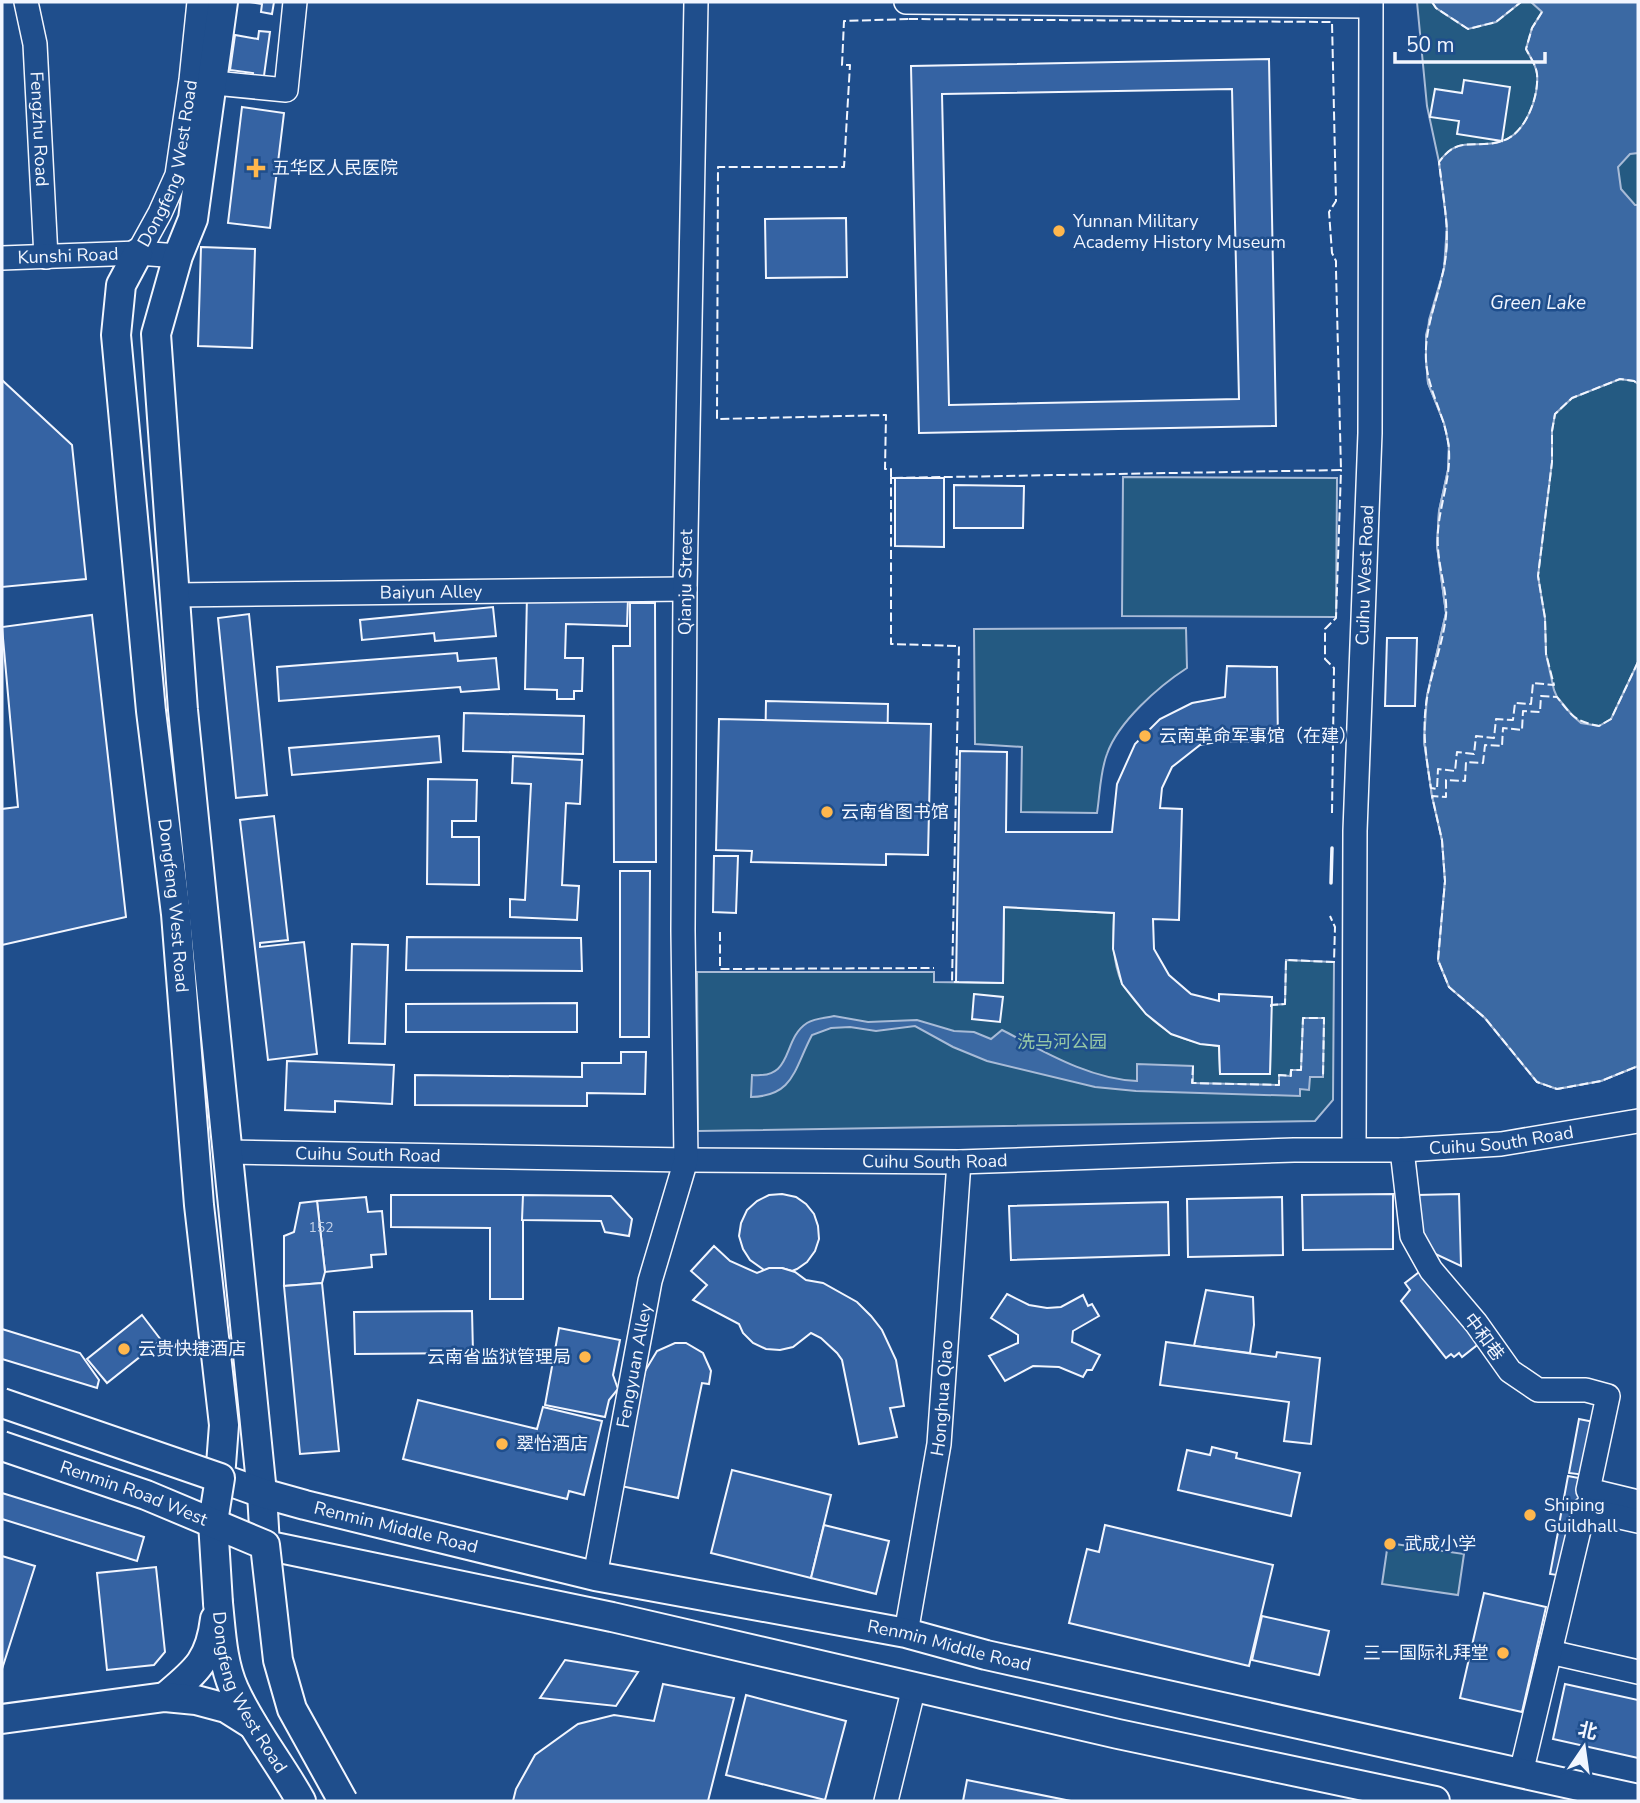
<svg xmlns="http://www.w3.org/2000/svg" width="1640" height="1803" font-family="'Nunito Sans','Noto Sans SC',sans-serif">
  <rect width="100%" height="100%" fill="#1f4e8c"/>
  <g fill="#245a82" stroke="#a8bbd7" stroke-width="2">
    <polygon points="1417,2 1638,2 1638,1066 1601,1081 1557,1089 1537,1082 1485,1018 1449,987 1438,960 1445,881 1442,840 1432,796 1424,741 1427,696 1446,613 1437,546 1439,511 1448,470 1449,445 1444,423 1428,383 1426,359 1429,320 1444,269 1447,225 1439,162 1427,106"/>
    <polygon points="1123,477 1337,478 1336,617 1122,616"/>
    <path d="M1186 628 1187 668C1159 686 1118 722 1107 754 1100 772 1100 794 1097 813L1021 812 1022 747 975 744 974 629Z"/>
    <path d="M1004 907 1114 913C1113 936 1112 961 1122 983 1125 989 1131 995 1135 1001 1159 1031 1182 1042 1219 1046L1220 1074H1270L1271 1005 1285 1004 1286 960 1334 962 1333 1100 1315 1121 698 1131 697 972H934V982L1003 983Z"/>
    <polygon points="1388,1543 1464,1554 1458,1595 1382,1584"/>
  </g>
  <g fill="#3b69a3" stroke="#a8bbd7" stroke-width="2">
    <polygon points="1432,2 1521,2 1496,22 1468,29 1436,8"/>
    <path d="M1531 2H1638V153L1630 154 1618 167 1621 189 1635 205H1638V384L1634 381 1620 379 1572 398 1555 414 1552 431V462L1538 576 1545 618 1546 654 1554 690 1557 697 1572 715 1581 723 1599 726 1611 719 1638 662V1066L1601 1081 1557 1089 1537 1082 1485 1018 1449 987 1438 960 1445 881 1442 840 1432 796 1424 741 1427 696 1446 613 1437 546 1439 511 1448 470 1449 445 1444 423 1428 383 1426 359V335L1444 269 1447 246V225L1439 162C1459 134 1475 150 1502 141 1526 134 1539 96 1537 74 1536 65 1530 57 1526 49L1532 28 1542 12Z"/>
    <path d="M834 1016 868 1022 917 1020 954 1031 974 1032 991 1039 1002 1030C1043 1051 1089 1079 1137 1081V1064L1193 1066V1083L1279 1085V1075L1290 1076 1291 1070H1301L1303 1018H1324L1323 1077H1310L1309 1090 1300 1089V1096L1136 1091 1095 1087 987 1061 953 1047 915 1026 876 1031 850 1027 831 1028 812 1035C794 1069 794 1096 751 1097L752 1075C795 1079 781 1040 807 1023 815 1018 825 1018 834 1016Z"/>
  </g>
  <g fill="#3563a3" stroke="#f2f6ff" stroke-width="2" fill-rule="evenodd">
    <polygon points="250,2 274,2 272,14 261,12 262,4"/>
    <polygon points="259,31 270,32 263,83 252,81 253,73 230,70 235,35 258,39"/>
    <path d="M1269 59 1276 426 919 433 911 66ZM1232 89 1239 399 949 405 942 94Z"/>
    <polygon points="1464,80 1510,87 1502,141 1457,134 1459,121 1430,117 1435,89 1462,93"/>
    <polygon points="242,107 284,113 270,228 228,223"/>
    <polygon points="846,218 847,277 766,278 765,219"/>
    <polygon points="201,247 255,249 252,348 198,346"/>
    <polygon points="2,380 72,445 86,579 2,587"/>
    <polygon points="895,478 944,478 944,547 895,546"/>
    <polygon points="954,485 1024,486 1023,528 954,528"/>
    <polygon points="527,595 628,598 627,626 566,624 565,658 583,658 582,691 574,691 574,699 557,699 557,690 525,689"/>
    <polygon points="630,603 655,603 656,862 614,862 613,646 630,646"/>
    <polygon points="493,607 496,636 435,641 434,633 362,640 360,620"/>
    <polygon points="249,614 267,795 236,798 218,618"/>
    <polygon points="92,615 126,917 2,945 2,809 18,807 2,627"/>
    <polygon points="1387,638 1417,638 1415,706 1385,706"/>
    <polygon points="457,653 458,661 496,658 499,689 461,692 460,687 279,701 277,667"/>
    <polygon points="1227,666 1277,667 1278,743 1222,741 1200,745 1172,767 1162,788 1160,808 1182,809 1179,920 1153,919 1154,949 1169,975 1191,994 1219,1001 1219,994 1272,997 1270,1074 1220,1074 1219,1046 1200,1044 1171,1034 1146,1014 1122,984 1113,949 1114,913 1004,907 1003,983 956,982 960,751 1007,752 1006,832 1112,832 1117,784 1135,744 1160,719 1192,703 1225,697"/>
    <polygon points="766,701 888,704 887,761 765,758"/>
    <polygon points="464,713 584,716 583,754 463,751"/>
    <polygon points="719,719 931,724 928,855 886,854 886,865 751,862 752,851 716,850"/>
    <polygon points="439,736 441,762 292,775 289,748"/>
    <polygon points="513,756 582,760 580,804 566,803 562,885 579,886 577,920 510,917 510,899 525,900 531,784 512,783"/>
    <polygon points="428,779 477,780 476,821 452,821 452,837 479,837 479,885 427,884"/>
    <polygon points="274,816 288,940 260,943 260,947 304,942 317,1054 268,1060 240,820"/>
    <polygon points="714,856 738,856 736,913 713,912"/>
    <polygon points="620,871 650,871 649,1037 620,1037"/>
    <polygon points="407,937 581,938 582,971 406,970"/>
    <polygon points="352,944 388,945 385,1044 349,1043"/>
    <polygon points="974,994 1003,997 1000,1022 972,1019"/>
    <polygon points="577,1003 577,1032 406,1032 406,1004"/>
    <polygon points="621,1052 646,1052 645,1094 587,1093 587,1106 415,1105 415,1075 582,1077 582,1063 621,1063"/>
    <polygon points="287,1061 394,1065 392,1104 335,1101 335,1112 285,1110"/>
    <polygon points="782,1194 796,1197 806,1204 814,1214 818,1226 819,1239 815,1251 807,1262 797,1269 792,1271 782,1268 764,1270 750,1260 743,1249 739,1236 741,1223 747,1210 757,1201 769,1195"/>
    <polygon points="1393,1194 1393,1249 1303,1250 1302,1195"/>
    <polygon points="1459,1194 1461,1266 1429,1251 1417,1221 1417,1195"/>
    <polygon points="391,1195 523,1195 523,1299 490,1299 490,1228 391,1227"/>
    <polygon points="523,1195 611,1196 632,1219 629,1236 605,1232 601,1221 522,1220"/>
    <polygon points="366,1197 368,1212 382,1211 386,1254 371,1255 372,1267 325,1272 317,1201"/>
    <polygon points="1282,1197 1283,1255 1188,1257 1187,1199"/>
    <polygon points="317,1201 325,1272 322,1283 284,1286 284,1236 294,1232 300,1203"/>
    <polygon points="1168,1202 1169,1255 1011,1260 1009,1206"/>
    <polygon points="714,1246 730,1261 757,1273 769,1268 782,1268 795,1272 806,1280 823,1283 857,1302 871,1316 882,1330 896,1360 904,1406 890,1408 897,1437 859,1444 842,1360 837,1353 821,1338 811,1333 793,1347 780,1350 766,1349 753,1343 743,1333 739,1324 693,1300 707,1285 691,1271"/>
    <polygon points="1423,1269 1481,1342 1462,1357 1459,1353 1454,1357 1451,1354 1446,1358 1401,1301 1410,1290 1405,1283"/>
    <polygon points="322,1283 339,1451 300,1454 284,1286"/>
    <polygon points="1206,1290 1253,1297 1254,1325 1250,1353 1194,1346"/>
    <polygon points="1007,1294 1029,1305 1047,1308 1061,1307 1083,1295 1088,1306 1092,1304 1099,1316 1073,1331 1072,1342 1100,1355 1092,1370 1087,1370 1083,1377 1059,1367 1033,1366 1005,1381 989,1356 1018,1343 1018,1335 991,1318"/>
    <polygon points="472,1311 473,1353 355,1354 354,1312"/>
    <polygon points="142,1315 161,1340 107,1383 87,1359"/>
    <polygon points="559,1328 620,1340 613,1375 618,1389 609,1400 605,1417 545,1405"/>
    <polygon points="2,1329 80,1353 99,1380 97,1388 2,1359"/>
    <polygon points="1166,1342 1276,1357 1277,1352 1320,1358 1311,1444 1284,1441 1289,1402 1160,1385"/>
    <polygon points="675,1343 686,1343 703,1353 711,1371 709,1384 702,1383 678,1498 621,1486 645,1371 657,1351"/>
    <polygon points="418,1400 537,1429 543,1407 602,1421 584,1495 569,1491 567,1499 403,1459"/>
    <polygon points="1579,1419 1594,1422 1585,1475 1569,1473"/>
    <polygon points="1212,1447 1237,1453 1236,1458 1300,1473 1291,1516 1178,1490 1187,1450 1210,1455"/>
    <polygon points="732,1470 831,1495 811,1578 711,1553"/>
    <polygon points="1568,1476 1584,1479 1575,1528 1559,1525"/>
    <polygon points="2,1493 144,1537 137,1561 2,1519"/>
    <polygon points="824,1525 889,1541 876,1594 811,1578"/>
    <polygon points="1105,1525 1273,1565 1249,1666 1069,1623 1087,1549 1099,1552"/>
    <polygon points="1559,1527 1573,1530 1564,1576 1550,1574"/>
    <polygon points="2,1556 35,1566 2,1669"/>
    <polygon points="156,1567 165,1652 154,1665 107,1670 97,1573"/>
    <polygon points="1484,1593 1546,1607 1522,1712 1460,1698"/>
    <polygon points="1262,1616 1329,1631 1319,1675 1252,1660"/>
    <polygon points="565,1660 638,1672 616,1706 540,1698"/>
    <polygon points="663,1684 734,1698 708,1801 513,1801 516,1789 535,1755 578,1724 614,1715 654,1721"/>
    <polygon points="1565,1684 1638,1700 1638,1758 1553,1739"/>
    <polygon points="746,1695 846,1721 825,1800 726,1775"/>
    <polygon points="967,1780 1071,1801 963,1801"/>
  </g>
  <g fill="none" stroke-linecap="round" stroke-linejoin="round">
    <defs>
      <g id="minor">
        <path id="s1" d="M26 2 35 44 46 257"/>
        <polyline points="906,2 1370,6"/>
        <polyline points="194,81 286,90 295,2"/>
        <path id="s2" d="M138 253 160 213 177 175 191 80 199 2"/>
        <path id="s3" d="M2 258 138 253 178 256"/>
        <path id="s4" d="M175 595 685 589"/>
        <path id="s5" d="M1354 1149 1355 831 1370 433 1371 2"/>
        <polyline points="1402,1150 1412,1236 1431,1270 1476,1323 1510,1371 1538,1390 1586,1390 1608,1396 1588,1490 1638,1502"/>
        <path id="s6" d="M228 1152 686 1160 959 1162 1294 1150H1402L1501 1144 1638 1121"/>
        <path id="s7" d="M595 1576 650 1281 686 1160 683 931 685 589 696 2"/>
        <path id="s8" d="M906 1633 939 1444 959 1162"/>
        <polyline points="1550,1652 1638,1672"/>
        <polyline points="1521,1773 1584,1509 1638,1521"/>
        <polyline points="886,1801 914,1687"/>
      </g>
      <g id="major">
        <polyline points="223,2 193,219 178,256 156,334 183,710 262,1493 265,1545 612,1617 1118,1734 1435,1801"/>
        <path id="s9" d="M138 253 121 285 116 335 151 711 176 914 199 1205 224 1425 220 1478 262 1493 305 1505 595 1576 906 1633 986 1655 1638 1799"/>
        <path id="s10" d="M218 1603C221 1631 222 1662 234 1689 252 1729 280 1763 301 1801"/>
        <path d="M165 1697C196 1671 210 1661 215 1619"/>
        <polyline points="2,1719 165,1697 196,1700 226,1708 253,1725"/>
      </g>
    </defs>
    <use href="#minor" stroke="#f2f6ff" stroke-width="26"/>
    <use href="#major" stroke="#f2f6ff" stroke-width="32"/>
    <use href="#minor" stroke="#1f4e8c" stroke-width="23"/>
    <use href="#major" stroke="#1f4e8c" stroke-width="28"/>
    <defs>
      <g id="major-bridge">
        <polyline points="2,1403 220,1478 213,1522 218,1603"/>
        <path id="s11" d="M2 1446 146 1495 265 1545 278 1660 292 1709 343 1801"/>
      </g>
    </defs>
    <use href="#major-bridge" stroke="#f2f6ff" stroke-width="32" stroke-linecap="butt"/>
    <use href="#major-bridge" stroke="#1f4e8c" stroke-width="28"/>
    <g stroke="#f2f6ff" stroke-width="2" stroke-dasharray="9 3.5" stroke-linecap="butt">
      <polyline points="1432,2 1436,8 1468,29 1496,22 1521,2"/>
      <path d="M1542 12 1532 28 1526 49C1530 57 1536 65 1537 74 1539 96 1526 134 1502 141 1475 150 1459 134 1439 162 1443 197 1451 232 1444 267 1438 299 1424 328 1426 361 1428 390 1444 414 1448 442 1454 477 1435 512 1438 547 1439 570 1448 594 1446 616 1443 642 1433 668 1428 693 1421 725 1426 757 1431 788L1437 789 1438 769 1455 771 1457 752 1474 754 1476 736 1494 738 1496 719 1513 720 1515 703 1531 704 1533 683 1554 685 1546 654 1545 618 1538 576 1552 462V431L1555 414 1572 398 1620 379 1634 381 1638 384"/>
      <polygon points="909,19 1332,22 1336,201 1329,212 1332,253 1336,261 1336,270 1341,470 891,478 891,469 885,469 886,415 717,419 718,167 844,167 850,65 842,65 844,21"/>
      <polyline points="894,478 891,478 891,644 959,646 952,982 959,982"/>
      <path d="M1638 662 1611 719 1599 726C1574 721 1572 716 1557 697L1541 696 1540 712 1523 711 1522 730 1503 728 1502 746 1485 745 1483 763 1466 762 1465 781 1446 780V797L1432 796 1442 840 1445 881 1438 960 1449 987 1485 1018 1537 1082 1557 1089 1601 1081 1638 1066"/>
      <polyline points="1332,813 1334,668 1325,659 1325,629 1336,618 1341,470 1338,470"/>
      <polyline points="720,932 720,969 934,968"/>
      <polyline points="1271,1007 1271,1005 1285,1004 1286,960 1334,962 1335,927 1330,916"/>
      <polyline points="1193,1066 1192,1083 1279,1085 1279,1075 1291,1076 1291,1070 1301,1070 1303,1018 1324,1018 1323,1077"/>
    </g>
    <polyline stroke="#f2f6ff" stroke-width="3.5" points="1331,883 1332,848"/>
  </g>
  <g fill="#ffb74d" stroke="#1f4e8c" stroke-width="2.5">
    <path d="M252.5 157.5h7v7h7v7h-7v7h-7v-7h-7v-7h7z"/>
    <circle cx="1059" cy="231" r="7"/>
    <circle cx="1145" cy="736" r="7"/>
    <circle cx="827" cy="812" r="7"/>
    <circle cx="124" cy="1349" r="7"/>
    <circle cx="585" cy="1357" r="7"/>
    <circle cx="502" cy="1444" r="7"/>
    <circle cx="1530" cy="1515" r="7"/>
    <circle cx="1390" cy="1544" r="7"/>
    <circle cx="1503" cy="1653" r="7"/>
  </g>
  <g text-anchor="middle" stroke-width="5" stroke-linejoin="round" paint-order="stroke">
    <g font-size="14" fill="#c3d1e8">
      <text x="321" y="1232">152</text>
    </g>
    <g font-size="18" fill="#f2f6ff" stroke="#1f4e8c">
      <text dy="6" stroke="none"><textPath href="#s1" startOffset="128">Fengzhu Road</textPath></text>
      <text dy="6" stroke="none"><textPath href="#s2" startOffset="96">Dongfeng West Road</textPath></text>
      <text dy="6" stroke="none"><textPath href="#s3" startOffset="66">Kunshi Road</textPath></text>
      <text dy="6" stroke="none"><textPath href="#s5" startOffset="574">Cuihu West Road</textPath></text>
      <text dy="6" stroke="none"><textPath href="#s7" startOffset="1004">Qianju Street</textPath></text>
      <text dy="6" stroke="none"><textPath href="#s4" startOffset="256">Baiyun Alley</textPath></text>
      <text dy="6" stroke="none"><textPath href="#s9" startOffset="660">Dongfeng West Road</textPath></text>
      <text dy="6" stroke="none"><textPath href="#s6" startOffset="1274">Cuihu South Road</textPath></text>
      <text dy="6" stroke="none"><textPath href="#s6" startOffset="140">Cuihu South Road</textPath></text>
      <text dy="6" stroke="none"><textPath href="#s6" startOffset="707">Cuihu South Road</textPath></text>
      <text transform="translate(1484 1337) rotate(53)" y="6">中和巷</text>
      <text dy="6" stroke="none"><textPath href="#s7" startOffset="214">Fengyuan Alley</textPath></text>
      <text dy="6" stroke="none"><textPath href="#s8" startOffset="238">Honghua Qiao</textPath></text>
      <text dy="6" stroke="none"><textPath href="#s11" startOffset="140">Renmin Road West</textPath></text>
      <text dy="6" stroke="none"><textPath href="#s9" startOffset="1418">Renmin Middle Road</textPath></text>
      <text dy="6" stroke="none"><textPath href="#s9" startOffset="1984">Renmin Middle Road</textPath></text>
      <text dy="6" stroke="none"><textPath href="#s10" startOffset="96">Dongfeng West Road</textPath></text>
    </g>
    <g font-size="18" fill="#f2f6ff" stroke="#1f4e8c" text-anchor="start">
      <text x="272" y="174">五华区人民医院</text>
      <text x="1073" y="227">Yunnan Military<tspan x="1073" dy="21">Academy History Museum</tspan></text>
      <text x="1159" y="742">云南革命军事馆（在建）</text>
      <text x="841" y="818">云南省图书馆</text>
      <text x="138" y="1355">云贵快捷酒店</text>
      <text x="571" y="1363" text-anchor="end">云南省监狱管理局</text>
      <text x="516" y="1450">翠怡酒店</text>
      <text x="1544" y="1511">Shiping<tspan x="1544" dy="21">Guildhall</tspan></text>
      <text x="1404" y="1550">武成小学</text>
      <text x="1489" y="1659" text-anchor="end">三一国际礼拜堂</text>
    </g>
    <g font-size="18" fill="#97c8a6" stroke="#1f4e8c">
      <text x="1062" y="1048">洗马河公园</text>
    </g>
    <g font-size="19" font-style="italic" fill="#f2f6ff" stroke="#1f4e8c">
      <text x="1538" y="309">Green Lake</text>
    </g>
  </g>
  <rect width="1640" height="1803" fill="none" stroke="#f2f6ff" stroke-width="7"/>
  <g transform="translate(1584 1747) rotate(13)" stroke="#1f4e8c" stroke-width="5" paint-order="stroke">
  <path d="M0-5L12 26L0 18L-12 26Z" fill="#f2f6ff"/>
  <text y="-10" font-size="19" font-weight="bold" text-anchor="middle" fill="#f2f6ff">北</text>
  </g>
  <path d="M1395 52v10h150v-10" fill="none" stroke="#f2f6ff" stroke-width="3.5"/>
  <text x="1406" y="52" font-size="21" fill="#f2f6ff" stroke="#1f4e8c" stroke-width="5" paint-order="stroke">50 m</text>
</svg>
